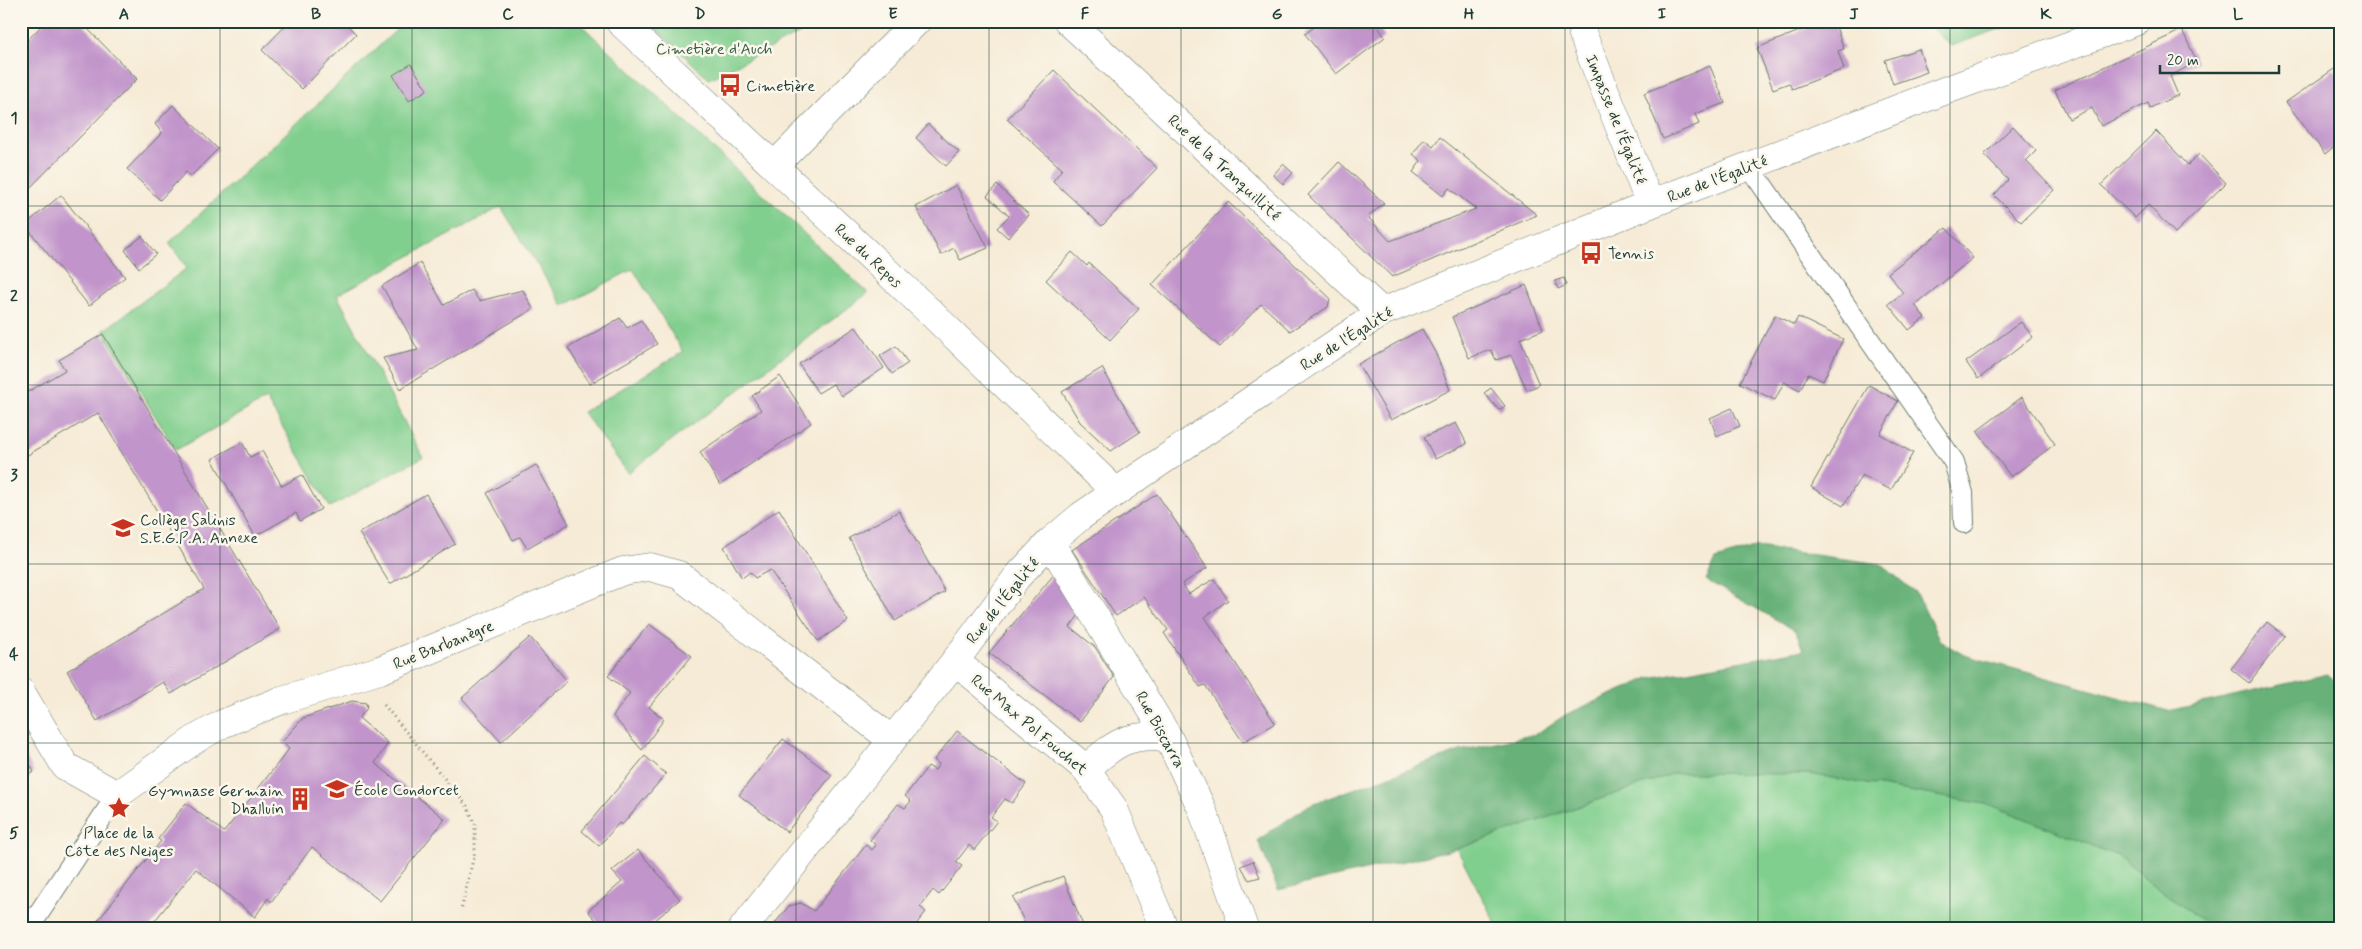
<svg xmlns="http://www.w3.org/2000/svg" width="2362" height="949" font-family="Mynerve,sans-serif">
  <rect width="100%" height="100%" fill="#fbf7ec"/>
  <filter id="ink" filterUnits="userSpaceOnUse"><feTurbulence type="fractalNoise" baseFrequency=".02" numOctaves="2"/><feDisplacementMap in="SourceGraphic" scale="10" xChannelSelector="R" yChannelSelector="G"/><feConvolveMatrix kernelMatrix="1 2 1 2 8 2 1 2 1" color-interpolation-filters="sRGB"/></filter>
  <filter id="wash" filterUnits="userSpaceOnUse"><feTurbulence type="fractalNoise" baseFrequency=".0096" numOctaves="4" result="noise"/><feDisplacementMap in="SourceGraphic" scale="20" xChannelSelector="R" yChannelSelector="G"/><feGaussianBlur stdDeviation="1.12" result="paint"/><feColorMatrix in="noise" values="0 0 0 0 0 0 0 0 0 0 0 0 0 0 0 0 0 1.4 0 .05"/><feComposite in="paint" operator="in"/></filter>
  <g filter="url(#wash)">
    <rect width="100%" height="100%" fill="#f6ebd6"/>
    <g fill="#81cf8e" stroke="#508661">
      <polygon points="406,21 577,21 868,293 628,473 583,412 683,352 633,269 563,306 501,207 337,295 423,457 330,507 266,399 176,450 103,331 187,268 169,243"/>
      <polygon points="647,21 824,21 709,79"/>
      <polygon points="1925,21 2022,21 1951,46"/>
      <polygon points="1675,773 1809,774 1991,805 2118,856 2164,893 2213,928 1498,928 1457,849"/>
    </g>
    <polygon fill="#68b279" stroke="#447856" points="1757,547 1881,564 1917,594 1940,641 1964,655 2168,711 2328,674 2341,687 2341,928 2213,928 2164,893 2118,856 1991,805 1809,774 1675,773 1457,849 1278,890 1258,840 1309,805 1460,751 1536,734 1567,714 1649,678 1803,650 1796,631 1706,580 1716,560"/>
    <g id="blocks">
      <g fill="#c194cb">
        <polygon points="46,21 80,21 137,79 21,197 21,47"/>
        <polygon points="290,21 343,21 356,34 302,89 262,50"/>
        <polygon points="1240,21 1257,21 1250,29"/>
        <polygon points="1316,21 1374,21 1385,37 1336,74 1305,34 1318,24"/>
        <polygon points="1805,21 1834,21 1844,49 1838,51 1844,69 1792,89 1789,83 1773,89 1757,48 1807,28"/>
        <polygon points="2182,30 2197,62 2170,76 2178,95 2150,108 2148,103 2101,126 2092,108 2069,119 2055,90"/>
        <polygon points="1919,49 1927,72 1893,84 1885,60"/>
        <polygon points="411,64 427,90 409,101 393,75"/>
        <polygon points="1710,66 1725,103 1695,114 1699,124 1663,139 1644,93"/>
        <polygon points="2334,69 2341,78 2341,141 2325,154 2286,102"/>
        <polygon points="1054,70 1157,168 1102,226 1053,181 1062,169 1007,119"/>
        <polygon points="173,105 218,149 190,177 186,172 160,200 127,169 162,133 155,124"/>
        <polygon points="928,124 959,152 946,166 916,138"/>
        <polygon points="2013,126 2036,151 2026,161 2054,190 2021,222 1994,195 2008,180 1984,155"/>
        <polygon points="2156,131 2188,165 2199,154 2226,183 2175,233 2148,205 2135,218 2101,185"/>
        <polygon points="1440,137 1537,215 1392,277 1308,195 1339,162 1384,203 1368,217 1390,241 1476,209 1449,188 1443,196 1413,172 1421,161 1413,154 1424,139 1433,146"/>
        <polygon points="1283,164 1293,173 1283,184 1273,175"/>
        <polygon points="956,185 988,248 960,260 954,248 941,255 916,207"/>
        <polygon points="997,185 1029,215 1008,238 997,228 1009,216 987,196"/>
        <polygon points="61,195 125,277 89,306 25,225"/>
        <polygon points="1228,202 1330,298 1328,307 1290,331 1261,304 1220,347 1152,285"/>
        <polygon points="1946,228 1973,258 1915,305 1925,318 1909,330 1888,304 1903,293 1888,273"/>
        <polygon points="142,236 156,254 139,268 125,250"/>
        <polygon points="1072,252 1087,266 1089,263 1139,309 1110,340 1046,280"/>
        <polygon points="420,263 444,305 472,290 479,301 523,290 533,309 400,389 383,358 418,350 382,286"/>
        <polygon points="1564,278 1567,285 1558,289 1555,281"/>
        <polygon points="1526,285 1543,330 1520,339 1539,385 1527,390 1511,355 1496,360 1491,350 1469,358 1452,317"/>
        <polygon points="1775,315 1794,325 1798,317 1843,339 1823,381 1808,374 1800,390 1784,382 1775,400 1740,383"/>
        <polygon points="620,318 627,328 641,320 657,344 590,384 568,348"/>
        <polygon points="2021,322 2033,337 1978,379 1966,362"/>
        <polygon points="856,327 884,368 842,396 833,384 818,393 799,364"/>
        <polygon points="1422,329 1436,354 1450,390 1391,420 1358,364"/>
        <polygon points="103,334 280,629 171,694 163,682 97,721 67,671 204,589 98,413 21,459 21,396 65,370 59,360"/>
        <polygon points="896,346 908,363 892,374 880,356"/>
        <polygon points="1102,368 1140,432 1111,451 1080,422 1062,392"/>
        <polygon points="780,376 811,423 720,485 700,452 761,410 752,396"/>
        <polygon points="1869,385 1898,401 1880,434 1913,453 1891,490 1862,475 1843,506 1811,487"/>
        <polygon points="1491,388 1505,406 1499,410 1484,393"/>
        <polygon points="2022,397 2055,444 2011,477 1977,431"/>
        <polygon points="1732,408 1740,426 1717,436 1710,418"/>
        <polygon points="1456,423 1467,444 1435,459 1424,437"/>
        <polygon points="242,442 250,457 262,451 282,486 302,475 321,509 300,521 296,513 255,536 212,459"/>
        <polygon points="536,465 569,524 527,548 520,537 513,540 487,493"/>
        <polygon points="426,494 455,544 390,584 359,533"/>
        <polygon points="1157,494 1207,568 1182,584 1189,594 1214,579 1228,600 1205,617 1275,723 1243,742 1205,685 1200,687 1164,633 1168,630 1144,597 1116,616 1072,550"/>
        <polygon points="779,509 848,621 818,641 770,570 755,578 750,572 742,578 724,547"/>
        <polygon points="899,511 945,592 895,621 849,538"/>
        <polygon points="1056,572 1082,611 1070,627 1095,647 1114,677 1080,722 989,653"/>
        <polygon points="2267,622 2285,636 2249,683 2231,669"/>
        <polygon points="649,624 692,656 649,707 664,719 642,750 613,716 630,693 608,676"/>
        <polygon points="530,637 567,681 501,742 462,698"/>
        <polygon points="352,701 366,703 367,708 359,718 388,743 375,763 445,819 380,901 312,847 271,902 268,898 255,917 196,869 149,928 92,928 161,841 158,839 186,803 224,832 289,749 282,742 303,718"/>
        <polygon points="957,731 1026,784 1012,803 1005,799 991,817 997,821 974,850 969,845 956,862 962,866 939,895 933,890 920,907 926,912 913,928 780,928 775,923 789,906 801,903 814,911 866,845 872,850 876,845 870,840 898,804 905,808 911,801 905,796 928,766 935,770 939,764 934,760"/>
        <polygon points="783,739 832,775 787,832 739,795"/>
        <polygon points="21,747 34,772 21,779"/>
        <polygon points="645,756 666,774 622,825 619,823 599,846 582,831"/>
        <polygon points="638,850 680,899 646,928 603,928 588,911 622,882 612,871"/>
        <polygon points="1253,861 1260,877 1249,880 1241,866"/>
        <polygon points="1063,876 1084,928 1027,928 1013,897"/>
      </g>
    </g>
  </g>
  <g filter="url(#ink)">
    <use href="#blocks" fill-opacity="0" stroke="#6a7a6d" stroke-width="1"/>
    <g fill="none" stroke-linecap="round" stroke-linejoin="round">
      <defs>
        <g id="lane">
          <polyline points="1749,166 1954,462 1963,493 1964,523"/>
          <polyline points="29,928 117,795"/>
        </g>
        <g id="street">
          <polyline points="1068,21 1382,312"/>
          <polyline points="1583,35 1650,204"/>
          <polyline points="774,166 917,21"/>
          <polyline points="1050,542 1168,737 1202,809 1244,928"/>
          <polyline points="955,661 1086,769 1114,809 1164,928"/>
          <polyline points="21,692 65,766 117,795 194,740 222,724 282,700 380,670 623,571 650,567 679,575 892,740"/>
          <path d="M1086 769C1115 743 1128 733 1168 737"/>
          <polyline points="743,928 955,661 1017,577 1050,542 1081,516 1116,492"/>
        </g>
        <polyline id="secondary" points="619,21 931,313 1116,492 1382,312 1650,204 1944,91 2137,21"/>
      </defs>
      <use href="#lane" stroke="#6a7a6d" stroke-width="22"/>
      <use href="#street" stroke="#6a7a6d" stroke-width="29"/>
      <use href="#secondary" stroke="#6a7a6d" stroke-width="29"/>
      <polyline stroke="#6a7a6d" stroke-width="3" stroke-dasharray="1 4" stroke-linecap="butt" points="384,705 467,806 475,824 475,851 461,911"/>
      <use href="#lane" stroke="#fff" stroke-width="20"/>
      <use href="#street" stroke="#fff" stroke-width="28"/>
      <use href="#secondary" stroke="#fff" stroke-width="28"/>
    </g>
  </g>
  <path fill="none" stroke="#1f3d34" stroke-width="1" stroke-opacity="0.55" d="M220 21V928M412 21V928M604 21V928M796 21V928M989 21V928M1181 21V928M1373 21V928M1565 21V928M1758 21V928M1950 21V928M2142 21V928M21 206H2341M21 385H2341M21 564H2341M21 743H2341"/>
  <defs>
    <symbol id="bus-bare" viewBox="-9 -9 18 18"><path d="M-5-6H5V4H4V6H2V4H-2V6H-4V4H-5ZM-3.5-4V0h7V-4ZM-3.5 1.2v1.5H-2V1.2ZM2 1.2v1.5H3.5V1.2Z" fill="#c8321e" stroke="#fbf7ec" stroke-width="2.5" paint-order="stroke"/></symbol>
    <symbol id="school-bare" viewBox="-9 -9 18 18"><path d="M0-5L7-2L0 1L-7-2ZM-4 1L0 2.5L4 1V4Q0 6-4 4Z" fill="#c8321e" stroke="#fbf7ec" stroke-width="2.5" paint-order="stroke"/></symbol>
    <symbol id="building-bare" viewBox="-9 -9 18 18"><path d="M-4-6H4V6H1V3H-1V6H-4ZM-2.5-4.3h1.7v1.8h-1.7ZM.8-4.3h1.7v1.8H.8ZM-2.5-1h1.7V.8h-1.7ZM.8-1h1.7V.8H.8Z" fill="#c8321e" stroke="#fbf7ec" stroke-width="2.5" paint-order="stroke"/></symbol>
    <symbol id="sight-bare" viewBox="-9 -9 18 18"><path d="M0-6L1.8-2.2L6-1.7L2.9 1.2L3.7 5.4L0 3.3L-3.7 5.4L-2.9 1.2L-6-1.7L-1.8-2.2Z" fill="#c8321e" stroke="#fbf7ec" stroke-width="2.5" paint-order="stroke"/></symbol>
  </defs>
  <g fill-rule="evenodd">
    <use href="#bus-bare" x="714" y="69" width="32" height="32"/>
    <use href="#bus-bare" x="1575" y="237" width="32" height="32"/>
    <use href="#school-bare" x="107" y="512" width="32" height="32"/>
    <use href="#school-bare" x="321" y="773" width="32" height="32"/>
    <use href="#building-bare" x="284" y="783" width="32" height="32"/>
    <use href="#sight-bare" x="103" y="792" width="32" height="32"/>
  </g>
  <g text-anchor="middle" stroke-width="5" stroke-linejoin="round" paint-order="stroke">
    <g font-size="16" fill="#38624a" stroke="#fbf7ec">
      <text x="714" y="54">Cimetière d'Auch</text>
    </g>
    <g font-size="16" fill="#1f3d34" stroke="#fbf7ec" text-anchor="start">
      <text x="746" y="91">Cimetière</text>
      <text x="1608" y="259">Tennis</text>
      <text x="140" y="525">Collège Salinis<tspan x="140" dy="18">S.E.G.P.A. Annexe</tspan></text>
      <text x="354" y="795">École Condorcet</text>
      <text x="284" y="796" text-anchor="end">Gymnase Germain<tspan x="284" dy="18">Dhalluin</tspan></text>
      <text x="119" y="838" text-anchor="middle">Place de la<tspan x="119" dy="18">Côte des Neiges</tspan></text>
    </g>
    <g font-size="16" fill="#1f3d34" stroke="#fbf7ec">
      <text transform="translate(1617 119) rotate(68)" y="6">Impasse de l'Égalité</text>
      <text transform="translate(1225 167) rotate(43)" y="6">Rue de la Tranquillité</text>
      <text transform="translate(1717 178) rotate(-21)" y="6">Rue de l'Égalité</text>
      <text transform="translate(869 255) rotate(43)" y="6">Rue du Repos</text>
      <text transform="translate(1346 338) rotate(-32)" y="6">Rue de l'Égalité</text>
      <text transform="translate(1002 600) rotate(-51)" y="6">Rue de l'Égalité</text>
      <text transform="translate(443 644) rotate(-22)" y="6">Rue Barbanègre</text>
      <text transform="translate(1030 724) rotate(40)" y="6">Rue Max Pol Fouchet</text>
      <text transform="translate(1161 729) rotate(61)" y="6">Rue Biscarra</text>
    </g>
  </g>
  <rect width="2362" height="949" fill="none" stroke="#fbf7ec" stroke-width="55"/>
  <path d="M2160 65v8h119v-8" fill="none" stroke="#1f3d34" stroke-width="2.5"/>
  <text x="2167" y="65" font-size="15" fill="#1f3d34" stroke="#fbf7ec" stroke-width="4" paint-order="stroke">20 m</text>
  <rect x="28" y="28" width="2306" height="894" fill="none" stroke="#1f3d34" stroke-width="2"/>
  <g font-size="16" text-anchor="middle" font-weight="bold" fill="#1f3d34">
    <text x="124" y="19">A</text>
    <text x="316" y="19">B</text>
    <text x="508" y="19">C</text>
    <text x="700" y="19">D</text>
    <text x="893" y="19">E</text>
    <text x="1085" y="19">F</text>
    <text x="1277" y="19">G</text>
    <text x="1469" y="19">H</text>
    <text x="1662" y="19">I</text>
    <text x="1854" y="19">J</text>
    <text x="2046" y="19">K</text>
    <text x="2238" y="19">L</text>
    <text x="14" y="123">1</text>
    <text x="14" y="301">2</text>
    <text x="14" y="480">3</text>
    <text x="14" y="659">4</text>
    <text x="14" y="838">5</text>
  </g>
</svg>
